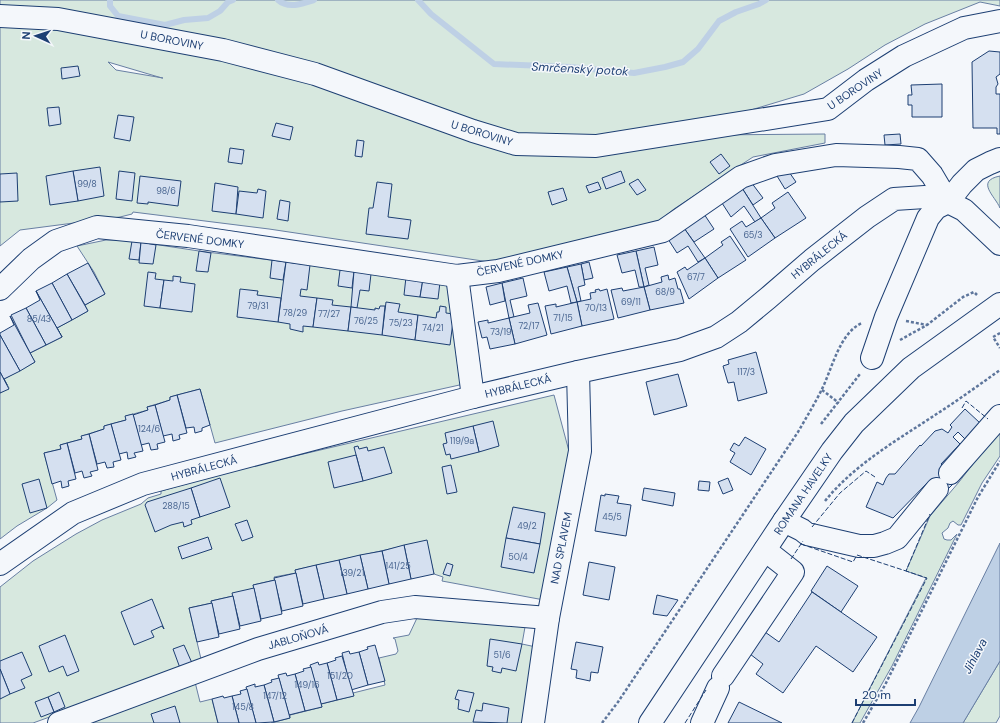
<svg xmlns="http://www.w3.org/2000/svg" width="1000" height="723" font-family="'DM Sans',sans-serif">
  <rect width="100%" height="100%" fill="#f4f7fb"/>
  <g fill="#d7e8df" stroke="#687fa3" fill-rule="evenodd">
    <path d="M0 0H1000V6L980 2 925 24 885 45 848 69 804 94 618 150 706 135 825 134V143L753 157 674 209 658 222 496 263 269 229 133 212 132 214 120 217 20 230 0 246ZM108 62 162 78H163L116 70Z"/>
    <path d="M1000 176V208C995 196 975 181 1000 176Z"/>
    <polygon points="106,240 126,240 199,251 453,283 464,384 342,411 215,443 200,389 170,397 170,400 147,407 148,410 126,416 126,420 104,426 104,429 82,436 82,439 60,445 61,449 44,453 57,500 47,508 17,526 0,539 0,393 9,388 4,379 35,362 30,353 62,337 57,328 88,311 85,305 105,294 94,272 77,246"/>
    <polygon points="554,395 570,455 544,600 442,581 443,577 434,574 426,541 295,570 296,573 274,577 275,580 253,585 254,588 233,596 211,601 212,603 189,608 201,659 138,685 33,723 0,723 0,587 33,561 76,534 102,520 141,504 148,498 161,494 161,491 231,471"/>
    <polygon points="1000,429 1000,456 982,483 961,525 958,525 953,521 950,523 948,528 942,533 944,539 947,540 951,540 957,534 892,666 860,723 852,723 926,578 906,571 930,516 959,482"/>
    <polygon points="417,618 444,618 525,627 522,644 536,647 523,723 271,723 290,718 290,715 322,707 321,704 353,696 353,693 385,685 379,658 396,654 398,651 395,639 393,638 409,635"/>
    <polygon points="1000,661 1000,716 996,723 963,723"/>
    <polygon points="195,682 200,702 212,699 218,723 221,723 86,723"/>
  </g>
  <polygon fill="#bed0e5" stroke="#687fa3" points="1000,543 1000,661 963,723 910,723 919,707"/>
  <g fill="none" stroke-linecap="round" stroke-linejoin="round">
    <g stroke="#bed0e5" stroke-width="6">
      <polyline points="110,0 110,6 118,16 165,25 184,20 208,18 220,11 228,2 233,0"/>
      <path d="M278 0C288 9 302 4 314 0"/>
      <polyline points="418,0 431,14 494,64 570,67 634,73 665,67 683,62 698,49 719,21 736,12 759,4 766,0"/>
    </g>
  </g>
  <g fill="#d5e0f0" stroke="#1d3f73">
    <polygon points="989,51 1000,52 1000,74 996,77 998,84 996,87 996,94 1000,94 1000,134 997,134 997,128 973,128 972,62"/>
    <polygon points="78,66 80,76 62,79 61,68"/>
    <polygon points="942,84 942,117 912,117 912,105 908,105 908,95 912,95 911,85"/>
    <polygon points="59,107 61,124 49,126 47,108"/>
    <polygon points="118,115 134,117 130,141 114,138"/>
    <polygon points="276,123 293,127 290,140 272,136"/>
    <polygon points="900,134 901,144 885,145 884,135"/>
    <polygon points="357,140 364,141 362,157 355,156"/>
    <polygon points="230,148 244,150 242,164 228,162"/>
    <polygon points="721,154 730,166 719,174 710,162"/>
    <polygon points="100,167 104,196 78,201 73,171"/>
    <polygon points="787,169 796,182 785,189 774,171"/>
    <polygon points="73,171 78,201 50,205 46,176"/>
    <polygon points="119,171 135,173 132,201 116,199"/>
    <polygon points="621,171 625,182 606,189 602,178"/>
    <polygon points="17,173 18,201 0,202 0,174"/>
    <polygon points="140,176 181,181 178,206 148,202 148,204 137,203"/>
    <polygon points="638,179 646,190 637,195 629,184"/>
    <polygon points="377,182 392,184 388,217 411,220 408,239 366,234 369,208 373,208"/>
    <polygon points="598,182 601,189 589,193 586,186"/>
    <polygon points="751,182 763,198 753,205 742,188"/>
    <polygon points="215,183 238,187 236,214 212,211"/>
    <polygon points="563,188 567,200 552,205 548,192"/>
    <polygon points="742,188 761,218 755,222 744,206 731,217 722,203"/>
    <polygon points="258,189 266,191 263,218 236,214 239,191 257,193"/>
    <polygon points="788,192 806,218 775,238 761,218 775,208 772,203"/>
    <polygon points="280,200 290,202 288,221 277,219"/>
    <polygon points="704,214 714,229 694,242 684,228"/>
    <polygon points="761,218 775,238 748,257 730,229 742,221 746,227"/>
    <polygon points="684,228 705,258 698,262 688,246 677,253 668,239"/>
    <polygon points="730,236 746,260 718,278 705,258 723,245 721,242"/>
    <polygon points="132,241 141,242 139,260 129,259"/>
    <polygon points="141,242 156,245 153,264 139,263"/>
    <polygon points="654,247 658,265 645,268 649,285 644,287 636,251"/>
    <polygon points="199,251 211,253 208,272 196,271"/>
    <polygon points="636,251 644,287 639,287 635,270 622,273 617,255"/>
    <polygon points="705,258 718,278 689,299 677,272 685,267 687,270"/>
    <polygon points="272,260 286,262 283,280 270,278"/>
    <polygon points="286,262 310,265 307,290 301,289 300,296 317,298 313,327 303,326 303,332 290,329 290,324 278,322"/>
    <polygon points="589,262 593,278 584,280 581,264"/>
    <polygon points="88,263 105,294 85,305 67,274"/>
    <polygon points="581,264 585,285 578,287 581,301 577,302 567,267"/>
    <polygon points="567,267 577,302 571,303 567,286 549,291 544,272"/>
    <polygon points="340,270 354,271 352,288 338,286"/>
    <polygon points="354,271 371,274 369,291 360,290 357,308 351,307"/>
    <polygon points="148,272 156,273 155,279 164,280 160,308 144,306"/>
    <polygon points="67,274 88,311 72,320 52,283"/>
    <polygon points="668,275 669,280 675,278 678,289 680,289 684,303 650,310 644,287 662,282 661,277"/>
    <polygon points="173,276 181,277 180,282 195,284 192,312 160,308 164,280 173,281"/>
    <polygon points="406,277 423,279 420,297 404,295"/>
    <polygon points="523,278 527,296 510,300 514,317 509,318 502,283"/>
    <polygon points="423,279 440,282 438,299 420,297"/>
    <polygon points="52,283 72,320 57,328 62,337 36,291"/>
    <polygon points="502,283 505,301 490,305 486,287"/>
    <polygon points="644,287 650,310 618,318 611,290 622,288 623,291"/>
    <polygon points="240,289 258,291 257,295 281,298 278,322 237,317"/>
    <polygon points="599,289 600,291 607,289 614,319 582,326 577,302 591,299 590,293 596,292 595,290"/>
    <polygon points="36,291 62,337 46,345 26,308 40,300"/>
    <polygon points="317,298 333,300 332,305 351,307 348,331 313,327"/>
    <polygon points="386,302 400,304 398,312 418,315 415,340 382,335"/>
    <polygon points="577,302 582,326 551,334 545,306 556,304 556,307"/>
    <polygon points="538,303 547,335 515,344 509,318 530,313 528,305"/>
    <polygon points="380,306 385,306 382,335 348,331 351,307 375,310 375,308 379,309"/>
    <polygon points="440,306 446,307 446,313 454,314 450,345 415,340 418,315 436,318 437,312 439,312"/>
    <polygon points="26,308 46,345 30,353 11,315"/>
    <polygon points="10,316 35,362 20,371 0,335 0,333 14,325"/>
    <polygon points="509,318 515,344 490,349 487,337 482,338 478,322 488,320 488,323"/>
    <polygon points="0,335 20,371 4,379 7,385 0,372"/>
    <polygon points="756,352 767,393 738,401 734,382 728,383 723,366 729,364 728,360"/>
    <polygon points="0,372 9,389 0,393"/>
    <polygon points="678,374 687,406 654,415 646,382"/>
    <polygon points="200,389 210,425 202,428 202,431 195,433 194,427 186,428 177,395"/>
    <polygon points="177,395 187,433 179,435 180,439 173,441 172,434 163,436 155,405 170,400 170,397"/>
    <polygon points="155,405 165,442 157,444 158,449 151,450 149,443 141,445 133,415 148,410 147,407"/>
    <polygon points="965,409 980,423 965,439 958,432 953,437 960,444 941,464 957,480 943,494 929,481 893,518 866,507 877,482 883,485 886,478 889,474 895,474 920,445 921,446 935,431 942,429 948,433 952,427 950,425"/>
    <polygon points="133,414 143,451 134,453 136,457 128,459 127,452 119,454 111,424 126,420 125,416"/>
    <polygon points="493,421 499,446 479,452 473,426"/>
    <polygon points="111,424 121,460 113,462 114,467 107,468 105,462 97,464 89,434 104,429 104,426"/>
    <polygon points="473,426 479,452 451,459 450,454 446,455 443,444 447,443 445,433"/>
    <polygon points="89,434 98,470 90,472 92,476 84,478 82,471 75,473 67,443 82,439 81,436"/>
    <polygon points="745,437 766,449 751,475 730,462 735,453 730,450 734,443 739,446"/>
    <polygon points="67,443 76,479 68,481 69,486 62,488 61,481 52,484 44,453 61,449 60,445"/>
    <polygon points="358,446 359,449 367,447 368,451 384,447 392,473 363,481 354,447"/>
    <polygon points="356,455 363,481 334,488 328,462"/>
    <polygon points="451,465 457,492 447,494 442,467"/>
    <polygon points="220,478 230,507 200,517 191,488"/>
    <polygon points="728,478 733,490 723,494 718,482"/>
    <polygon points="39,479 47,508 30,513 22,484"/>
    <polygon points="699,481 710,482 709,491 698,490"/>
    <polygon points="191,488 200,517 191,520 192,524 184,527 183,522 171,525 155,532 145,505 147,502"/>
    <polygon points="644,488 675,493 673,506 642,500"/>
    <polygon points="605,494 619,496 617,503 631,505 626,536 595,531 601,495 605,496"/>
    <polygon points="513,507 545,513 540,544 506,538"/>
    <polygon points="247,520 253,537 242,541 235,524"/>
    <polygon points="208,537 212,549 182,559 178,547"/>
    <polygon points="506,538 540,544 534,573 501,567"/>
    <polygon points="427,540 434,574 411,579 404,545"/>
    <polygon points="404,545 411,579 389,584 382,551"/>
    <polygon points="382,551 389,584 368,589 360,555"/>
    <polygon points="360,555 368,589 347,594 339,560"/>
    <polygon points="339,560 347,594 324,599 316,565"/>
    <polygon points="589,562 615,567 609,600 583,595"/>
    <polygon points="447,563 453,565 450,576 443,574"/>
    <polygon points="316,565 324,599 303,604 295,570"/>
    <polygon points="827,566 858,586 841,612 811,591"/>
    <polygon points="296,573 303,606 282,611 274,578"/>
    <polygon points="275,580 282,614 261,619 253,585"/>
    <polygon points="254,588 261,621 240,626 232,593"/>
    <polygon points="812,592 877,637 853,672 816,646 783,693 756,674 763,664 750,654 765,632 779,642"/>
    <polygon points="657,595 678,600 667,616 653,614"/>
    <polygon points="233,596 240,629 219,634 211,601"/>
    <polygon points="152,599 164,629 162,626 151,631 154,637 134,645 121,612"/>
    <polygon points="212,603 219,637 197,642 189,608"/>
    <polygon points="65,635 79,671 67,676 63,666 49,672 39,646"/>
    <polygon points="490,639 522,644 516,671 502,668 501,673 492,671 493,667 487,666"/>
    <polygon points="576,642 603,647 598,673 591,672 590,681 576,678 577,670 571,669"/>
    <polygon points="184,645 192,663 180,668 173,649"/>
    <polygon points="375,645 385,681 368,685 359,652 368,649 367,647"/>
    <polygon points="349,651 350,654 359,652 368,685 351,690 342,653"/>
    <polygon points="22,652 32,675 21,680 25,688 10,694 0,669 0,661"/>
    <polygon points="342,656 354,696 337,700 327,663 336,660 335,658"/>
    <polygon points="318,662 319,665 327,663 337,700 321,704 310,665"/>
    <polygon points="311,667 322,707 305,711 295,674 304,671 303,669"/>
    <polygon points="0,669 10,694 0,699"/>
    <polygon points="286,673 287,676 295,674 305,711 289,715 278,675"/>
    <polygon points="279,678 290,718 274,722 264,685 272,682 271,680"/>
    <polygon points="255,684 255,687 264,685 274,722 256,723 246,687"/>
    <polygon points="247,689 256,723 239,723 232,696 241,694 240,691"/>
    <polygon points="458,690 474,693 469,712 458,709 459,700 455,699"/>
    <polygon points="59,692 65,707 54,712 48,697"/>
    <polygon points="223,696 224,698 232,696 239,723 218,723 212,699"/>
    <polygon points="48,697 54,712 41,717 35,702"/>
    <polygon points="739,702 782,723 728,723"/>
    <polygon points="483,703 509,708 507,723 473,722 476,710 482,711"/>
    <polygon points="175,706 180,723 154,723 151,714"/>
  </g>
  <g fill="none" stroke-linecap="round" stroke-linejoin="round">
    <defs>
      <g id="minor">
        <polyline points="0,16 58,19 223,50 315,74 473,131 516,144 596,146 828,109 866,80 904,56 964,28 1000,21"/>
        <polyline points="457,276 473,397"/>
        <polyline points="0,289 31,259 56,241 97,227 188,236 457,276 498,271 663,231 741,177 775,165 836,155 899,157 918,159 932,175 948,202"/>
        <polyline points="872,358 886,317 928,218 936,208 948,202 962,184 976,170 990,163 1000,159"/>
        <polyline points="950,473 1000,416"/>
        <polyline points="784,521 802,530 807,534 859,546 874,546 885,543 897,538 937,489"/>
        <polyline points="0,564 73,513 143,484 473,397 578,372 680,350 716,337 739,322 768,298 812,260 867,217 894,199 925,197 948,202 964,210 1000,244"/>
        <polyline points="723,676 793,572 765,550"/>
        <polyline points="59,723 258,649 382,612 415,607 548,618"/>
        <polyline points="533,723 548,618 580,451 578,372"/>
        <polyline points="650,723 784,521 832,451 854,423 911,368 1000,304"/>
        <polyline points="702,723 718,688"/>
      </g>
    </defs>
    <use href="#minor" stroke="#1d3f73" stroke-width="24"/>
    <g stroke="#5e769c" stroke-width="2.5" stroke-dasharray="3 2" stroke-linecap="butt">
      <polyline points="906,321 927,325"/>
      <polyline points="1000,333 993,337 1000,348"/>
      <polyline points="900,340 927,325 963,297 974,292 977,295"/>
      <polyline points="822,390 839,403"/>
      <polyline points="821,424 860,374"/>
      <path d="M825 501C855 464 896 441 935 415 957 401 979 385 1000 370"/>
      <path d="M602 723 618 702 798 432C806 418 814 405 821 391 832 370 839 333 862 323"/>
      <polyline points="863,723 885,685 978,497 1000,461"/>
    </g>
    <use href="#minor" stroke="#f4f7fb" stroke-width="22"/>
    <g stroke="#1d3f73" stroke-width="1" stroke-dasharray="5 2" stroke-linecap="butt">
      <polyline points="962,408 966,401 988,419"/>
      <polyline points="812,527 840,493 866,471 875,477"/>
      <polyline points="801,544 853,562 857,555 906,571 930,514"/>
      <polyline points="791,559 803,541"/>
      <polyline points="685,723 706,690"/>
      <polyline points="852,723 927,578 906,571"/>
    </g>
  </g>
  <g text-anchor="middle" stroke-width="3" stroke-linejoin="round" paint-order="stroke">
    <g font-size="9" fill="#4b6792">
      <text x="87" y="187">99/8</text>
      <text x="166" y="194">98/6</text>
      <text x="753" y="238">65/3</text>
      <text x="696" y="280">67/7</text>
      <text x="665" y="295">68/9</text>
      <text x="631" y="305">69/11</text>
      <text x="258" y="309">79/31</text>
      <text x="596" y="311">70/13</text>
      <text x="295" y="316">78/29</text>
      <text x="329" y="317">77/27</text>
      <text x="563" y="321">71/15</text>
      <text x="39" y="322">85/43</text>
      <text x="366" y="324">76/25</text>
      <text x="401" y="326">75/23</text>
      <text x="529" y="329">72/17</text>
      <text x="433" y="331">74/21</text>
      <text x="501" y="335">73/19</text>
      <text x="746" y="375">117/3</text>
      <text x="149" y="432">124/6</text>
      <text x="462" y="444">119/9a</text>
      <text x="176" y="509">288/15</text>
      <text x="612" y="520">45/5</text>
      <text x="527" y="529">49/2</text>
      <text x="518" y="560">50/4</text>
      <text x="398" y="569">141/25</text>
      <text x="352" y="576">139/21</text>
      <text x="502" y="658">51/6</text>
      <text x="340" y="679">151/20</text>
      <text x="307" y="688">149/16</text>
      <text x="275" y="699">147/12</text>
      <text x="243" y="710">145/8</text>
    </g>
    <g font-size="11" fill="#1d3f73" stroke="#f4f7fb">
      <text transform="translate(172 40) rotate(11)" y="4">U BOROVINY</text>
      <text transform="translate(855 89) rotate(-34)" y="4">U BOROVINY</text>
      <text transform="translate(482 133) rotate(17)" y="4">U BOROVINY</text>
      <text transform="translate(200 239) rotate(7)" y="4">ČERVENÉ DOMKY</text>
      <text transform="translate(819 255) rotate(-39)" y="4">HYBRÁLECKÁ</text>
      <text transform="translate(520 263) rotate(-12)" y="4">ČERVENÉ DOMKY</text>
      <text transform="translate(518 386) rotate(-14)" y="4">HYBRÁLECKÁ</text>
      <text transform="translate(204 468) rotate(-15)" y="4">HYBRÁLECKÁ</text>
      <text transform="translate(803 494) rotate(-56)" y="4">ROMANA HAVELKY</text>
      <text transform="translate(561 548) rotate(-79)" y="4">NAD SPLAVEM</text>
      <text transform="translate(298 637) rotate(-16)" y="4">JABLOŇOVÁ</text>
    </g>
    <g font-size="12" font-style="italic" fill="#1d3f73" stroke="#f4f7fb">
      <text transform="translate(580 69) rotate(3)" y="4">Smrčenský potok</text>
      <text transform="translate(975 656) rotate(-62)" y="4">Jihlava</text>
    </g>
  </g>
  <g transform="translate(36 36) rotate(273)" stroke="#f4f7fb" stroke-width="3" paint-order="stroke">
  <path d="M0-3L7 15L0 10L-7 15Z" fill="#1d3f73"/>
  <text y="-6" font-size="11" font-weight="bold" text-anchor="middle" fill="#1d3f73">N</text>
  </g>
  <path d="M856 699v6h59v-6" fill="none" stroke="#1d3f73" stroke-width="2"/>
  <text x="862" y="699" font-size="12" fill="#1d3f73" stroke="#f4f7fb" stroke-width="3" paint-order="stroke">20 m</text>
</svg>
